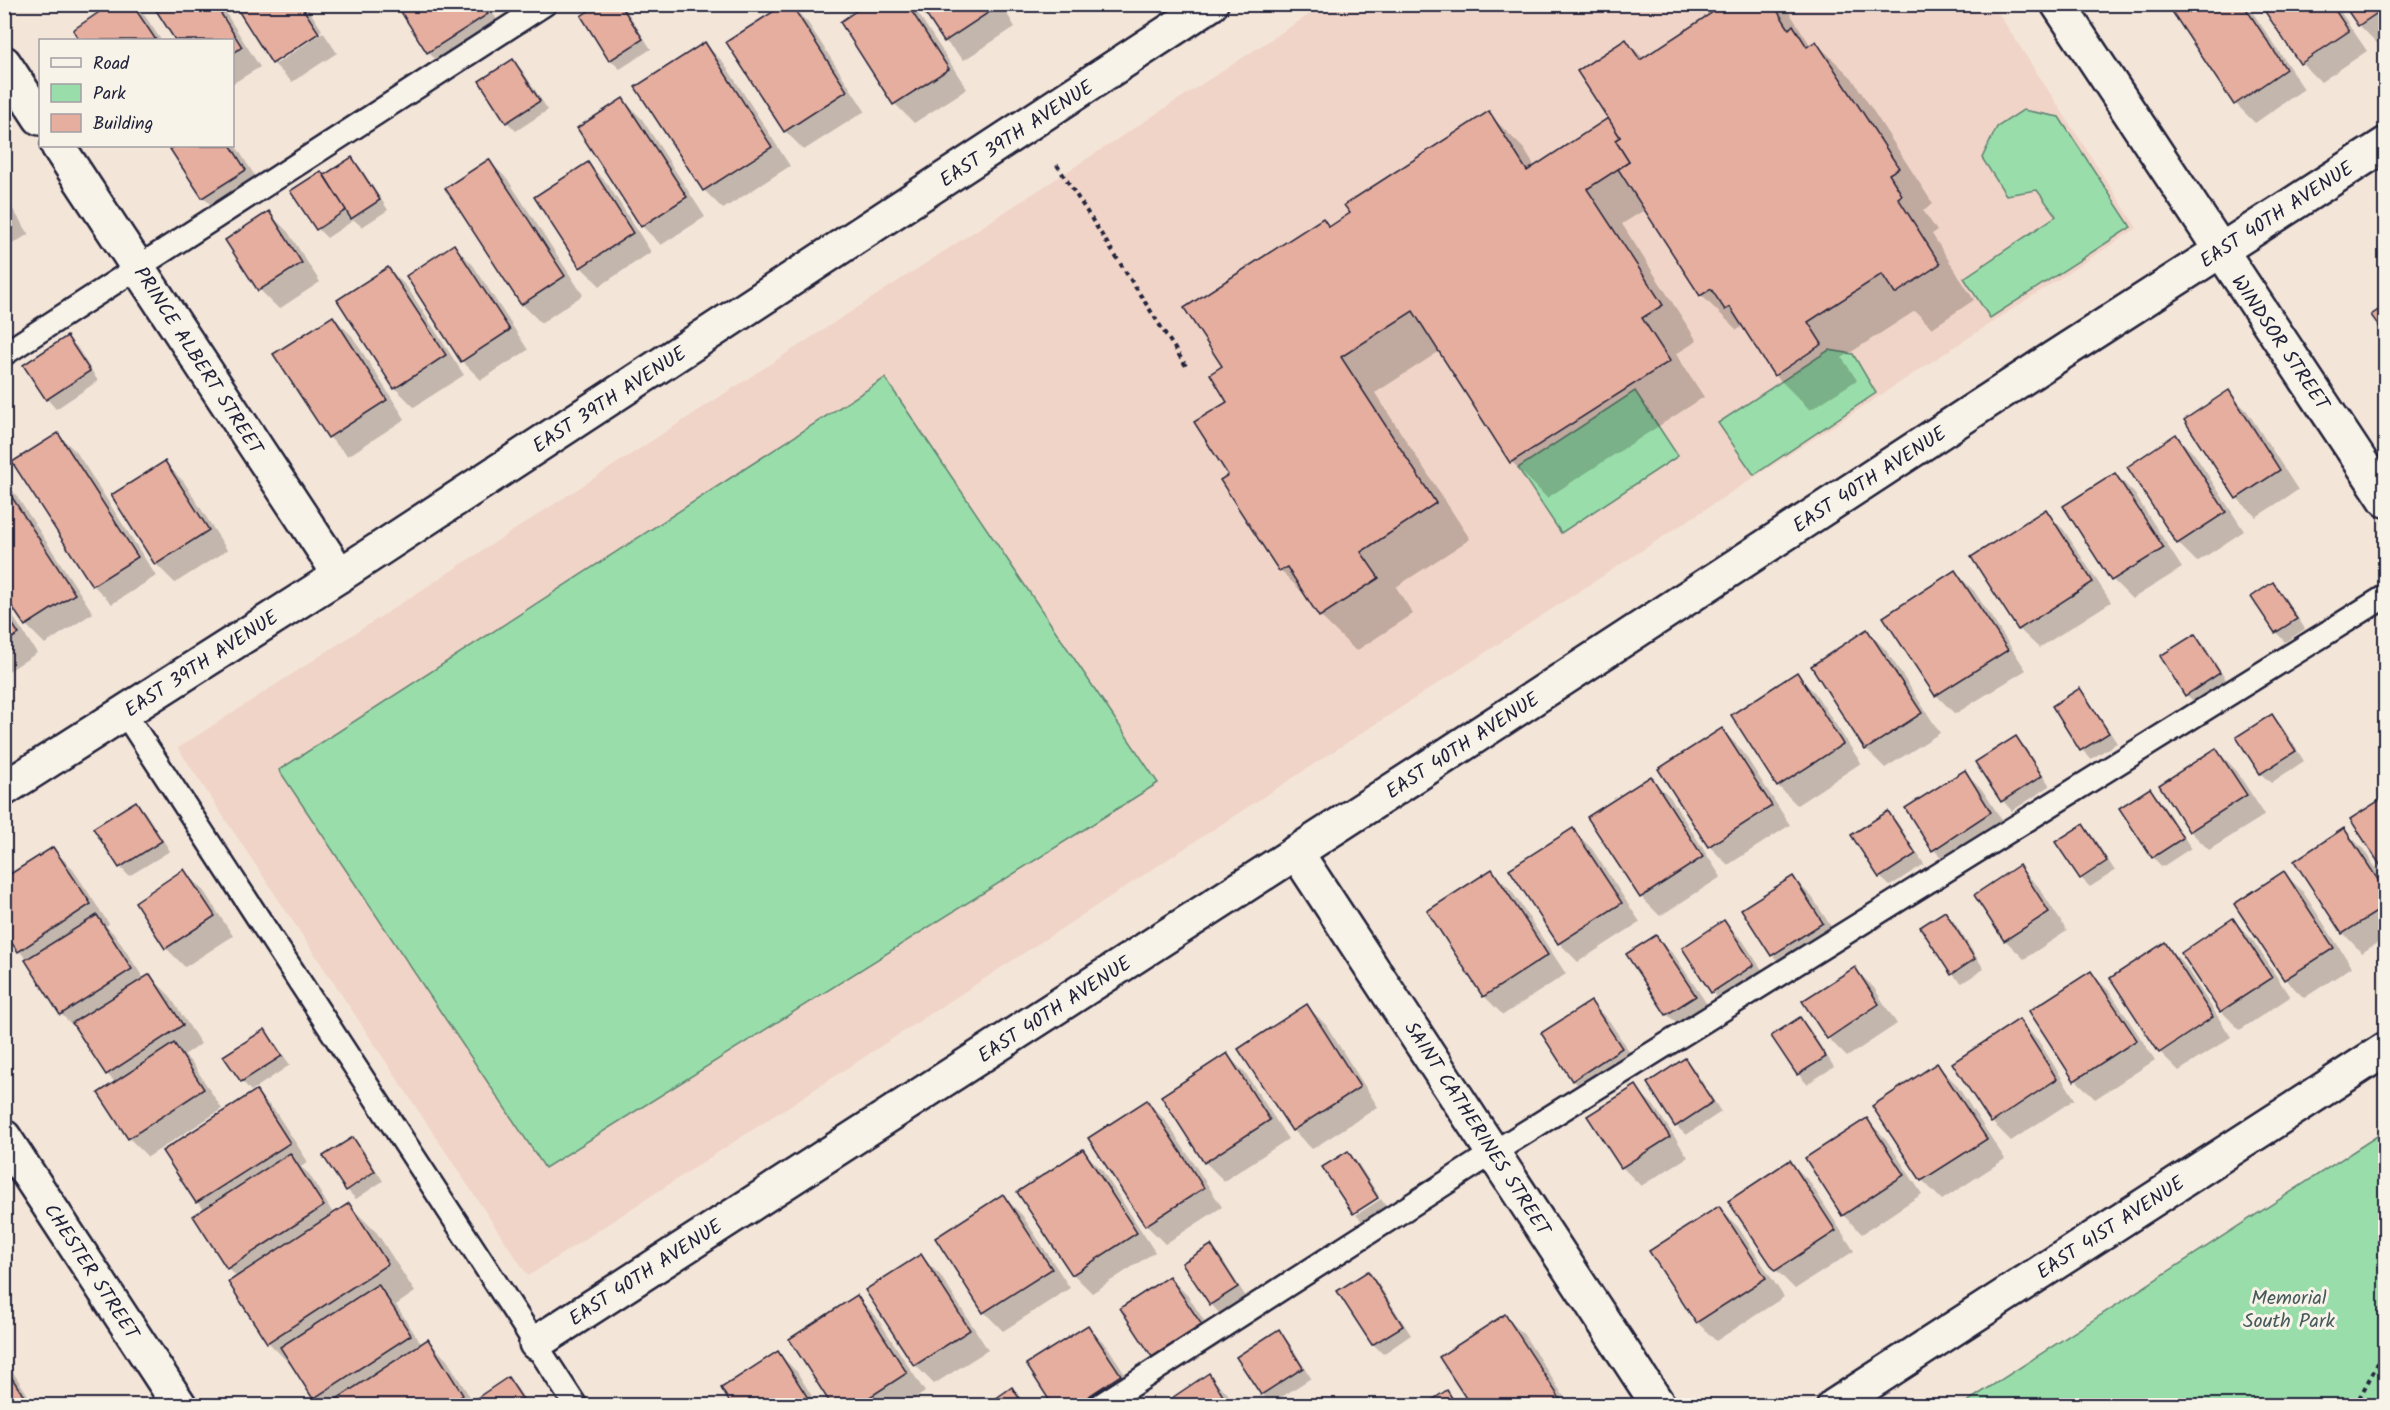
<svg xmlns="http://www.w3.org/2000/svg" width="2390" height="1410" font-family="Kalam,sans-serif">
  <rect width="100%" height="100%" fill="#f4e5d9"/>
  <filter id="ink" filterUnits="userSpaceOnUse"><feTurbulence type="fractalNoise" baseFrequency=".0167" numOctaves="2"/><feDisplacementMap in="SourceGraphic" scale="12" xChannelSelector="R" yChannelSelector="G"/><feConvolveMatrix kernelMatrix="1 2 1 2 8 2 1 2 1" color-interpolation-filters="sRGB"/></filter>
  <g filter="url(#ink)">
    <polygon fill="#f0d4c7" points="1324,5 1993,5 2137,228 528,1276 178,748"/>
    <g fill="#99deaa" stroke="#5e8072" stroke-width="1.5">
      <polygon points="2023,110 2059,117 2131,227 1990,318 1964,278 2056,216 2037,190 2006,195 1982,158 1997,127"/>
      <polygon points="1829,350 1853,354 1876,393 1754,475 1718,423"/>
      <polygon points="885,378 1158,783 545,1168 279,770"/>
      <polygon points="1635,391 1678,456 1561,533 1518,468"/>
      <polygon points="2385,1131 2385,1405 1962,1405"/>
    </g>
    <g fill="#0003">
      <polygon points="114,4 134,4 145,16 161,40 81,40 75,30"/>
      <polygon points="154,4 220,4 260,67 232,84 232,40 177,40"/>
      <polygon points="235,4 305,4 322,30 276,60 276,64 323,32 337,53 292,82 273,63"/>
      <polygon points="397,4 487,4 506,34 447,71 428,52"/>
      <polygon points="601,4 622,4 651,49 620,69 610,60"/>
      <polygon points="790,4 808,23 865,111 804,150 785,131"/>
      <polygon points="869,4 912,4 967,89 914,123 895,104 842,22"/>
      <polygon points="921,4 1001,4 1015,27 964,60 945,41"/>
      <polygon points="1014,4 1032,4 1021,12"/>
      <polygon points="1711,4 1784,4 1809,43 1812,46 1816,43 1852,78 1933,204 1923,210 1937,231 1932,234 1974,300 1932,328 1915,311 1842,358 1857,380 1810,410 1775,375 1743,326 1737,330 1701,295 1646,209 1622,224 1697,341 1676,354 1704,397 1547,498 1512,462 1440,351 1375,393 1470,539 1396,587 1413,614 1356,651 1320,616 1311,601 1280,570 1230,475 1229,402 1224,367 1323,220 1331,227 1488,113 1524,149 1535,167 1610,119 1626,41 1644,59 1716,12"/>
      <polygon points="2169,4 2247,4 2304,89 2255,123 2236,104"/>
      <polygon points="2262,4 2335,4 2367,51 2321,82 2302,63"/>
      <polygon points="2386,4 2386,39 2378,44 2359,25"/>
      <polygon points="705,44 724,63 790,166 723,209 704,190"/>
      <polygon points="513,61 522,70 548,110 516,131 507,122"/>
      <polygon points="623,100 642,119 705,217 661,245 642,226 579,128"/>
      <polygon points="232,140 264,190 222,216 203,197 172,150 179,146 232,146"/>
      <polygon points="352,159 361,168 388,210 362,227 354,220 327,238 318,229 293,191 324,177"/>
      <polygon points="489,161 508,180 583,295 541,323 522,304"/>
      <polygon points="588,164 607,183 651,252 600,286 581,267"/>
      <polygon points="4,196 29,234 4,249"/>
      <polygon points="269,213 288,232 320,282 279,309 260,290 227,240"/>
      <polygon points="454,246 473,265 528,350 481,380 462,361"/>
      <polygon points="388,268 407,287 464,375 414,407 395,388"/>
      <polygon points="333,317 352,336 405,419 348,456 329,437"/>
      <polygon points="67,338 77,347 98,381 56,409 47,399"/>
      <polygon points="2228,392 2247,411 2298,490 2256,517 2237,498 2186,420"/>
      <polygon points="58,434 77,453 156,576 112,604 93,585"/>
      <polygon points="2176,436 2195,455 2244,531 2197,562 2178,543"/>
      <polygon points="165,463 184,482 227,550 175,583 156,564"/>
      <polygon points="2115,474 2134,493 2182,568 2132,599 2113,580 2065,507"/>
      <polygon points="4,482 14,492 93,613 45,644 26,625 4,592"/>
      <polygon points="2045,511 2064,530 2111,602 2039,648 2019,629"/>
      <polygon points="1955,572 1974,591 2026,670 1955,714 1936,695 1885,617"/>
      <polygon points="2273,584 2282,593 2305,629 2285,642 2276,632"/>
      <polygon points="4,603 37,653 4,674"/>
      <polygon points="1867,631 1886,650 1940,733 1885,768 1866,749"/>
      <polygon points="2195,636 2204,645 2228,683 2196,704 2187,695"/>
      <polygon points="1796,674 1815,693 1861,763 1797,805 1778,786"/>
      <polygon points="2080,690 2089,700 2117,743 2091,759 2082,750"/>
      <polygon points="2271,716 2281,725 2304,761 2271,783 2261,774 2238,737"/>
      <polygon points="1722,730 1741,749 1790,825 1728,865 1709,846"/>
      <polygon points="2016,737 2025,747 2050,786 2012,811 2003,801 1977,763"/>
      <polygon points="2216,750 2235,769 2265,815 2209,850 2190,831"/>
      <polygon points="1964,772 1983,791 2009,831 1953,869 1934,850"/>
      <polygon points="1650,778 1670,797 1721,877 1660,916 1641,897 1589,818"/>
      <polygon points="2150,790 2159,799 2191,848 2162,867 2153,857"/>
      <polygon points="136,803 145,812 170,851 129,876 120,867"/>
      <polygon points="1888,813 1897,822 1924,864 1890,886 1880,877"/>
      <polygon points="2083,826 2092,835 2115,871 2090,887 2081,878"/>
      <polygon points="1573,830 1592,849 1640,922 1578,962 1559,943"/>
      <polygon points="2344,830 2363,849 2386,883 2386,937 2362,953 2343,933 2296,861"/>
      <polygon points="53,849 72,868 109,924 106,926 116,936 144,979 150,976 169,995 201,1044 184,1055 193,1064 222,1109 148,1157 129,1138 116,1083 107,1074 80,1033 61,1014 28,960 19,951"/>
      <polygon points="2019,867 2038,886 2067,931 2024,959 2005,940"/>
      <polygon points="184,871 203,890 233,936 185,967 166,948"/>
      <polygon points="1492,871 1511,890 1566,974 1503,1015 1484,996"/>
      <polygon points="2284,873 2303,892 2352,967 2304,998 2285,979 2236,904"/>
      <polygon points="1793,878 1812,897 1841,942 1791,974 1772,955"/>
      <polygon points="1944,913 1954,922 1984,969 1962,983 1952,974 1922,928"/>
      <polygon points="2233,920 2252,939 2290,997 2240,1030 2221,1011"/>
      <polygon points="1724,922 1743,941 1772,985 1731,1011 1712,992"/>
      <polygon points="1656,937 1675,956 1714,1015 1686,1033 1667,1014"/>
      <polygon points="2164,944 2183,963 2231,1037 2179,1071 2160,1052"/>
      <polygon points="1855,969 1874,988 1897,1024 1847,1057 1828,1038"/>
      <polygon points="2091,973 2110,992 2155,1060 2095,1099 2076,1080 2031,1012"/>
      <polygon points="1591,1002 1610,1022 1640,1068 1592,1099 1573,1080"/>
      <polygon points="1307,1006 1326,1025 1378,1107 1312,1149 1293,1130"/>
      <polygon points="1800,1019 1809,1028 1834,1067 1807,1084 1798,1074 1773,1036"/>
      <polygon points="2019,1021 2038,1040 2075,1099 2011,1141 1992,1122"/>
      <polygon points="265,1031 274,1041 290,1065 251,1091 242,1081 225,1056"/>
      <polygon points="1227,1055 1246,1074 1288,1139 1224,1181 1205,1162"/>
      <polygon points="1685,1060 1694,1069 1721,1112 1686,1135 1676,1126"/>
      <polygon points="1937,1065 1956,1084 2005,1159 1942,1200 1923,1181 1874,1106"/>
      <polygon points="1635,1087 1654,1106 1688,1157 1641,1186 1622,1167"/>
      <polygon points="256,1092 275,1111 308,1162 301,1167 309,1174 334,1215 349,1205 377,1233 415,1292 396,1305 422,1345 428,1341 447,1360 473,1402 508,1379 517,1388 529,1406 322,1406 314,1398 296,1370 268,1342 238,1278 228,1268 205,1210 197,1202 164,1151"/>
      <polygon points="1147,1102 1166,1121 1222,1207 1165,1244 1146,1225"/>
      <polygon points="1867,1120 1886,1139 1922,1194 1862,1234 1843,1215"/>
      <polygon points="353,1139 362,1148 383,1181 356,1199 347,1190"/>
      <polygon points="1083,1151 1102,1170 1155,1252 1092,1293 1073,1274"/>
      <polygon points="1347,1153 1357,1162 1379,1196 1354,1213 1324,1167"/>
      <polygon points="1790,1162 1809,1181 1854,1251 1795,1289 1776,1270"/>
      <polygon points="1003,1196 1022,1215 1070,1288 1003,1331 984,1312 937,1238"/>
      <polygon points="1381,1199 1387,1208 1364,1223 1356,1215"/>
      <polygon points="1719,1208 1738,1227 1784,1297 1716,1341 1697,1322"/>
      <polygon points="1210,1247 1220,1256 1246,1297 1220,1314 1211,1304"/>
      <polygon points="921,1256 940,1275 988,1350 934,1384 915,1365"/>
      <polygon points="1368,1273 1377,1282 1411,1335 1383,1354 1373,1344 1339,1291"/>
      <polygon points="1169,1277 1188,1296 1220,1345 1172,1375 1153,1356"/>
      <polygon points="857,1297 876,1316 925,1392 904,1406 834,1406"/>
      <polygon points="1505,1316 1524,1335 1570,1406 1473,1406"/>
      <polygon points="1088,1327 1107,1346 1139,1395 1122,1406 1055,1406"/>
      <polygon points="1278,1331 1288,1341 1311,1378 1271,1404 1262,1394 1238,1358"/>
      <polygon points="778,1353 797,1372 818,1406 734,1406"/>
      <polygon points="4,1361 9,1366 35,1406 4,1406"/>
      <polygon points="1209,1375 1228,1394 1235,1406 1163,1406"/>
      <polygon points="1012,1389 1028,1406 987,1406"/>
      <polygon points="1447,1392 1461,1406 1426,1406"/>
      <polygon points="714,1401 718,1406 707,1406"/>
    </g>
    <g fill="#e6ae9e" stroke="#22223b" stroke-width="1.5">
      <polygon points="111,4 132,4 156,40 79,40 73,30"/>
      <polygon points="152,4 215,4 242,47 232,54 232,40 175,40"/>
      <polygon points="234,4 300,4 319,33 272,64"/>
      <polygon points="396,4 482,4 488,14 427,53"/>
      <polygon points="599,4 620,4 643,39 609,61 581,16"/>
      <polygon points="785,4 791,4 847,91 784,132 726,42"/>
      <polygon points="866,4 907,4 949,69 893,105 840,22"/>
      <polygon points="919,4 996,4 997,7 944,42"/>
      <polygon points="1709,4 1773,4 1789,29 1793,25 1807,47 1816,41 1899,168 1889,174 1902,195 1898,198 1940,264 1895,294 1882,274 1808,322 1822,344 1774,376 1730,307 1725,310 1711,289 1700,296 1618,169 1629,162 1615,140 1620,137 1577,71 1626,39 1640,60 1713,12"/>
      <polygon points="2167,4 2243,4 2286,69 2234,105"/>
      <polygon points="2260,4 2331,4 2349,31 2300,64"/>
      <polygon points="2343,4 2386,4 2386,7 2358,26"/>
      <polygon points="705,42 772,147 703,191 635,87"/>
      <polygon points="513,59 540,101 506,123 479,81"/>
      <polygon points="623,98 687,197 641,227 577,128"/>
      <polygon points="1489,111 1527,171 1608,118 1620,137 1615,140 1629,162 1587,189 1663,305 1642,318 1670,361 1510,463 1413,311 1341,357 1436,503 1361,552 1379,578 1319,617 1287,567 1279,571 1220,480 1228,475 1194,422 1227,402 1210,374 1222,366 1184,308 1323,218 1329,227 1350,213 1344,205"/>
      <polygon points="176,146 231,146 246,170 202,198 170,149"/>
      <polygon points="352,157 380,200 351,219 324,175"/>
      <polygon points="489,159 565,276 521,305 445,188"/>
      <polygon points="588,162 633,233 580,268 534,197"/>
      <polygon points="321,171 346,210 316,230 290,191"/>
      <polygon points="269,211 302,263 258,291 225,240"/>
      <polygon points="454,244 510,330 461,362 406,276"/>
      <polygon points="388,267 446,355 394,389 337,300"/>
      <polygon points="2386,305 2386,336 2371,315"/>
      <polygon points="333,316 387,400 328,438 273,354"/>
      <polygon points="67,336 90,371 46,400 23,365"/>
      <polygon points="2229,390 2280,470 2236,499 2184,420"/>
      <polygon points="58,433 138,557 92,586 12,462"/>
      <polygon points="2176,434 2226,512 2177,544 2127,467"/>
      <polygon points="165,461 209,530 155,565 111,495"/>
      <polygon points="2115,473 2164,548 2111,581 2063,506"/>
      <polygon points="4,485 75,594 25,626 4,595"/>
      <polygon points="2046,509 2093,582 2018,630 1971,557"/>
      <polygon points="1955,570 2008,650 1935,696 1883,617"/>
      <polygon points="2273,582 2297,619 2275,633 2251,597"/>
      <polygon points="4,611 19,634 4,643"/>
      <polygon points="1867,629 1922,713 1865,750 1811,666"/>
      <polygon points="2195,634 2220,673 2185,696 2160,656"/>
      <polygon points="1797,672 1843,744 1777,787 1731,715"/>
      <polygon points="2080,688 2109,733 2080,751 2052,706"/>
      <polygon points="2272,714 2296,751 2260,774 2236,737"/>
      <polygon points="1722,728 1772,806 1708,847 1658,769"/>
      <polygon points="2016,736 2042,776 2001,802 1975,762"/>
      <polygon points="2216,748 2247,795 2189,832 2159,785"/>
      <polygon points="1965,770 1991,812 1932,851 1905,808"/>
      <polygon points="1651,776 1703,857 1640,898 1587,817"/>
      <polygon points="2150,788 2183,838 2152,858 2119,808"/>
      <polygon points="2386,796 2386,874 2350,819"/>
      <polygon points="136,801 162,841 119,868 93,828"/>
      <polygon points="1888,811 1916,854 1879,878 1851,835"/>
      <polygon points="2083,824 2107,861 2080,879 2055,842"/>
      <polygon points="1573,828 1622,903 1558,944 1509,869"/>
      <polygon points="2344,828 2386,892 2386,906 2342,934 2294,861"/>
      <polygon points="53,847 91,904 18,952 4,932 4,878"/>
      <polygon points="2019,865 2049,912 2004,941 1974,895"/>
      <polygon points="184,869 215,916 165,949 135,902"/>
      <polygon points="1492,869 1548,955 1483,997 1427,911"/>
      <polygon points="2284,871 2334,948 2284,980 2234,904"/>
      <polygon points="1793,876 1823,923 1771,956 1741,909"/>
      <polygon points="1945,911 1975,959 1951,975 1920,927"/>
      <polygon points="97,915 132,969 60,1015 25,960"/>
      <polygon points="2233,918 2272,978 2220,1012 2181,953"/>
      <polygon points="1724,920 1754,965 1711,993 1682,948"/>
      <polygon points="1656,935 1696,996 1666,1015 1626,954"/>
      <polygon points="2165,942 2213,1017 2159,1053 2110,978"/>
      <polygon points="1855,967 1879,1004 1827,1039 1802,1001"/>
      <polygon points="2091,971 2137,1040 2074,1081 2029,1011"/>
      <polygon points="150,974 183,1025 106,1075 72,1023"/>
      <polygon points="1591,1001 1622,1048 1572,1081 1541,1033"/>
      <polygon points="1307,1004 1360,1087 1292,1131 1238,1049"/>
      <polygon points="1800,1017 1826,1057 1797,1075 1771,1036"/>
      <polygon points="2019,1019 2057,1079 1991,1123 1952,1063"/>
      <polygon points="265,1029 282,1056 241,1082 223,1056"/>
      <polygon points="174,1043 204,1089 128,1139 98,1093"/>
      <polygon points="1227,1053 1270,1120 1204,1163 1161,1096"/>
      <polygon points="1685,1058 1713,1102 1675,1127 1647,1083"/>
      <polygon points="1937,1063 1987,1139 1921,1181 1872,1106"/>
      <polygon points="1636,1085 1670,1137 1621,1168 1587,1116"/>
      <polygon points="256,1090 290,1143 196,1203 162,1151"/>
      <polygon points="1147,1100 1204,1188 1145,1226 1088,1138"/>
      <polygon points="1867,1118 1904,1175 1842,1216 1805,1158"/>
      <polygon points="353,1137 375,1171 346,1191 323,1156"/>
      <polygon points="1083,1149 1137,1233 1072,1275 1017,1192"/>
      <polygon points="1348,1151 1378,1198 1353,1214 1322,1167"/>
      <polygon points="290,1153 324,1206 227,1269 193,1216"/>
      <polygon points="1790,1160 1836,1231 1775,1271 1728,1201"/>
      <polygon points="1003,1194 1052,1269 983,1313 935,1238"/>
      <polygon points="349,1203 388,1264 267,1343 228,1282"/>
      <polygon points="1719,1206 1766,1278 1696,1323 1649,1251"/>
      <polygon points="1211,1245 1238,1287 1210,1305 1182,1263"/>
      <polygon points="921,1254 970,1330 914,1366 865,1290"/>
      <polygon points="1368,1271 1403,1326 1372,1345 1337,1291"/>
      <polygon points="1169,1276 1202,1325 1152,1357 1120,1308"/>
      <polygon points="378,1284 411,1335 313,1399 280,1347"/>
      <polygon points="857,1295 907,1373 856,1406 832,1406 789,1339"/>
      <polygon points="1505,1314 1561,1400 1553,1406 1471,1406 1439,1357"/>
      <polygon points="1088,1325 1121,1375 1074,1406 1053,1406 1026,1364"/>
      <polygon points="1279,1329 1303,1368 1261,1395 1236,1357"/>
      <polygon points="428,1339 463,1395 447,1406 326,1406"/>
      <polygon points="778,1351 813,1406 732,1406 721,1388"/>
      <polygon points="4,1366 25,1398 13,1406 4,1406"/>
      <polygon points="1209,1373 1229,1406 1160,1406"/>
      <polygon points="508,1377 527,1406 465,1406"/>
      <polygon points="1012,1387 1024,1406 985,1406"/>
      <polygon points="1447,1390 1457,1406 1423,1406"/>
    </g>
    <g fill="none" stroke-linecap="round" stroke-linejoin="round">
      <defs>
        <g id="lane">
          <polyline points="4,354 545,4"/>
          <polyline points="124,712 576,1406"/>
          <polyline points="1099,1406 1494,1152 2386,596"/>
        </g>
        <g id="street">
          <polyline points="2058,4 2386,500"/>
          <polyline points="4,63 40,118"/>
          <polyline points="58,146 340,575"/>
          <polyline points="4,789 340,575 1211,4"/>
          <polyline points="1296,852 1659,1406"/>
          <polyline points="4,1137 180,1406"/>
          <polyline points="536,1343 1430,766 2049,361 2386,144"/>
        </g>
        <polyline id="secondary" points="1834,1406 2386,1049"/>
      </defs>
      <use href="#lane" stroke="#22223b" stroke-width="27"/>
      <use href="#street" stroke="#22223b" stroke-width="38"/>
      <use href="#secondary" stroke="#22223b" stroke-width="38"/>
      <g stroke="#22223b" stroke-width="4" stroke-dasharray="4.5 4.5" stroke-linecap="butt">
        <polyline points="1057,165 1186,366"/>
        <polyline points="2355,1406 2386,1348"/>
      </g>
      <use href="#lane" stroke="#f7f3e8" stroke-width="22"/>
      <use href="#street" stroke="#f7f3e8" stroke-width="33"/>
      <use href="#secondary" stroke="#f7f3e8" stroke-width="33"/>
    </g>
  </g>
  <g text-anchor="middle" stroke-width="6" stroke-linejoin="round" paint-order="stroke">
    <g font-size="20" fill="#22223b" stroke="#f7f3e8">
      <text transform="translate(1016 133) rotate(-33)" y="7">EAST 39TH AVENUE</text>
      <text transform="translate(2276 214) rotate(-33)" y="7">EAST 40TH AVENUE</text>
      <text transform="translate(2281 342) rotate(56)" y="7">WINDSOR STREET</text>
      <text transform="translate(199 360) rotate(57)" y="7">PRINCE ALBERT STREET</text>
      <text transform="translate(609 399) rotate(-33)" y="7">EAST 39TH AVENUE</text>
      <text transform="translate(1869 479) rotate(-33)" y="7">EAST 40TH AVENUE</text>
      <text transform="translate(201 663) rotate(-33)" y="7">EAST 39TH AVENUE</text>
      <text transform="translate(1462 745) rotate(-33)" y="7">EAST 40TH AVENUE</text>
      <text transform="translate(1054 1009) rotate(-33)" y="7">EAST 40TH AVENUE</text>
      <text transform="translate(1478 1128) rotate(57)" y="7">SAINT CATHERINES STREET</text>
      <text transform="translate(2110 1227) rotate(-33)" y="7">EAST 41ST AVENUE</text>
      <text transform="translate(92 1271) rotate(57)" y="7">CHESTER STREET</text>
      <text transform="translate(645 1272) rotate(-33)" y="7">EAST 40TH AVENUE</text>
    </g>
    <g font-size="20" fill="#465a5c" stroke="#f7f3e8">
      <text x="2289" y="1304">Memorial<tspan x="2289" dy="23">South Park</tspan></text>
    </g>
  </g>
  <rect width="2390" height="1410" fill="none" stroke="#f7f3e8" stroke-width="24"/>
  <rect x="12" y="12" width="2366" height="1386" fill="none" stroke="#22223b" stroke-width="2" filter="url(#ink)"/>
  <rect x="39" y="39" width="195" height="108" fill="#f7f3e8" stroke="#a29fa3" stroke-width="1.5"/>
  <rect x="51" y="58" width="30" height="9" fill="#f7f3e8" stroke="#a29fa3" stroke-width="1.5"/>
  <text x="93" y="69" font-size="18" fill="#22223b">Road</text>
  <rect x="51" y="84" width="30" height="18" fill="#99deaa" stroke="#a29fa3" stroke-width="1.5"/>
  <text x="93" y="99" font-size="18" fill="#22223b">Park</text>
  <rect x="51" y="114" width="30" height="18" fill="#e6ae9e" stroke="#a29fa3" stroke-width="1.5"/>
  <text x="93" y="129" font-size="18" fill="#22223b">Building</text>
</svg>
